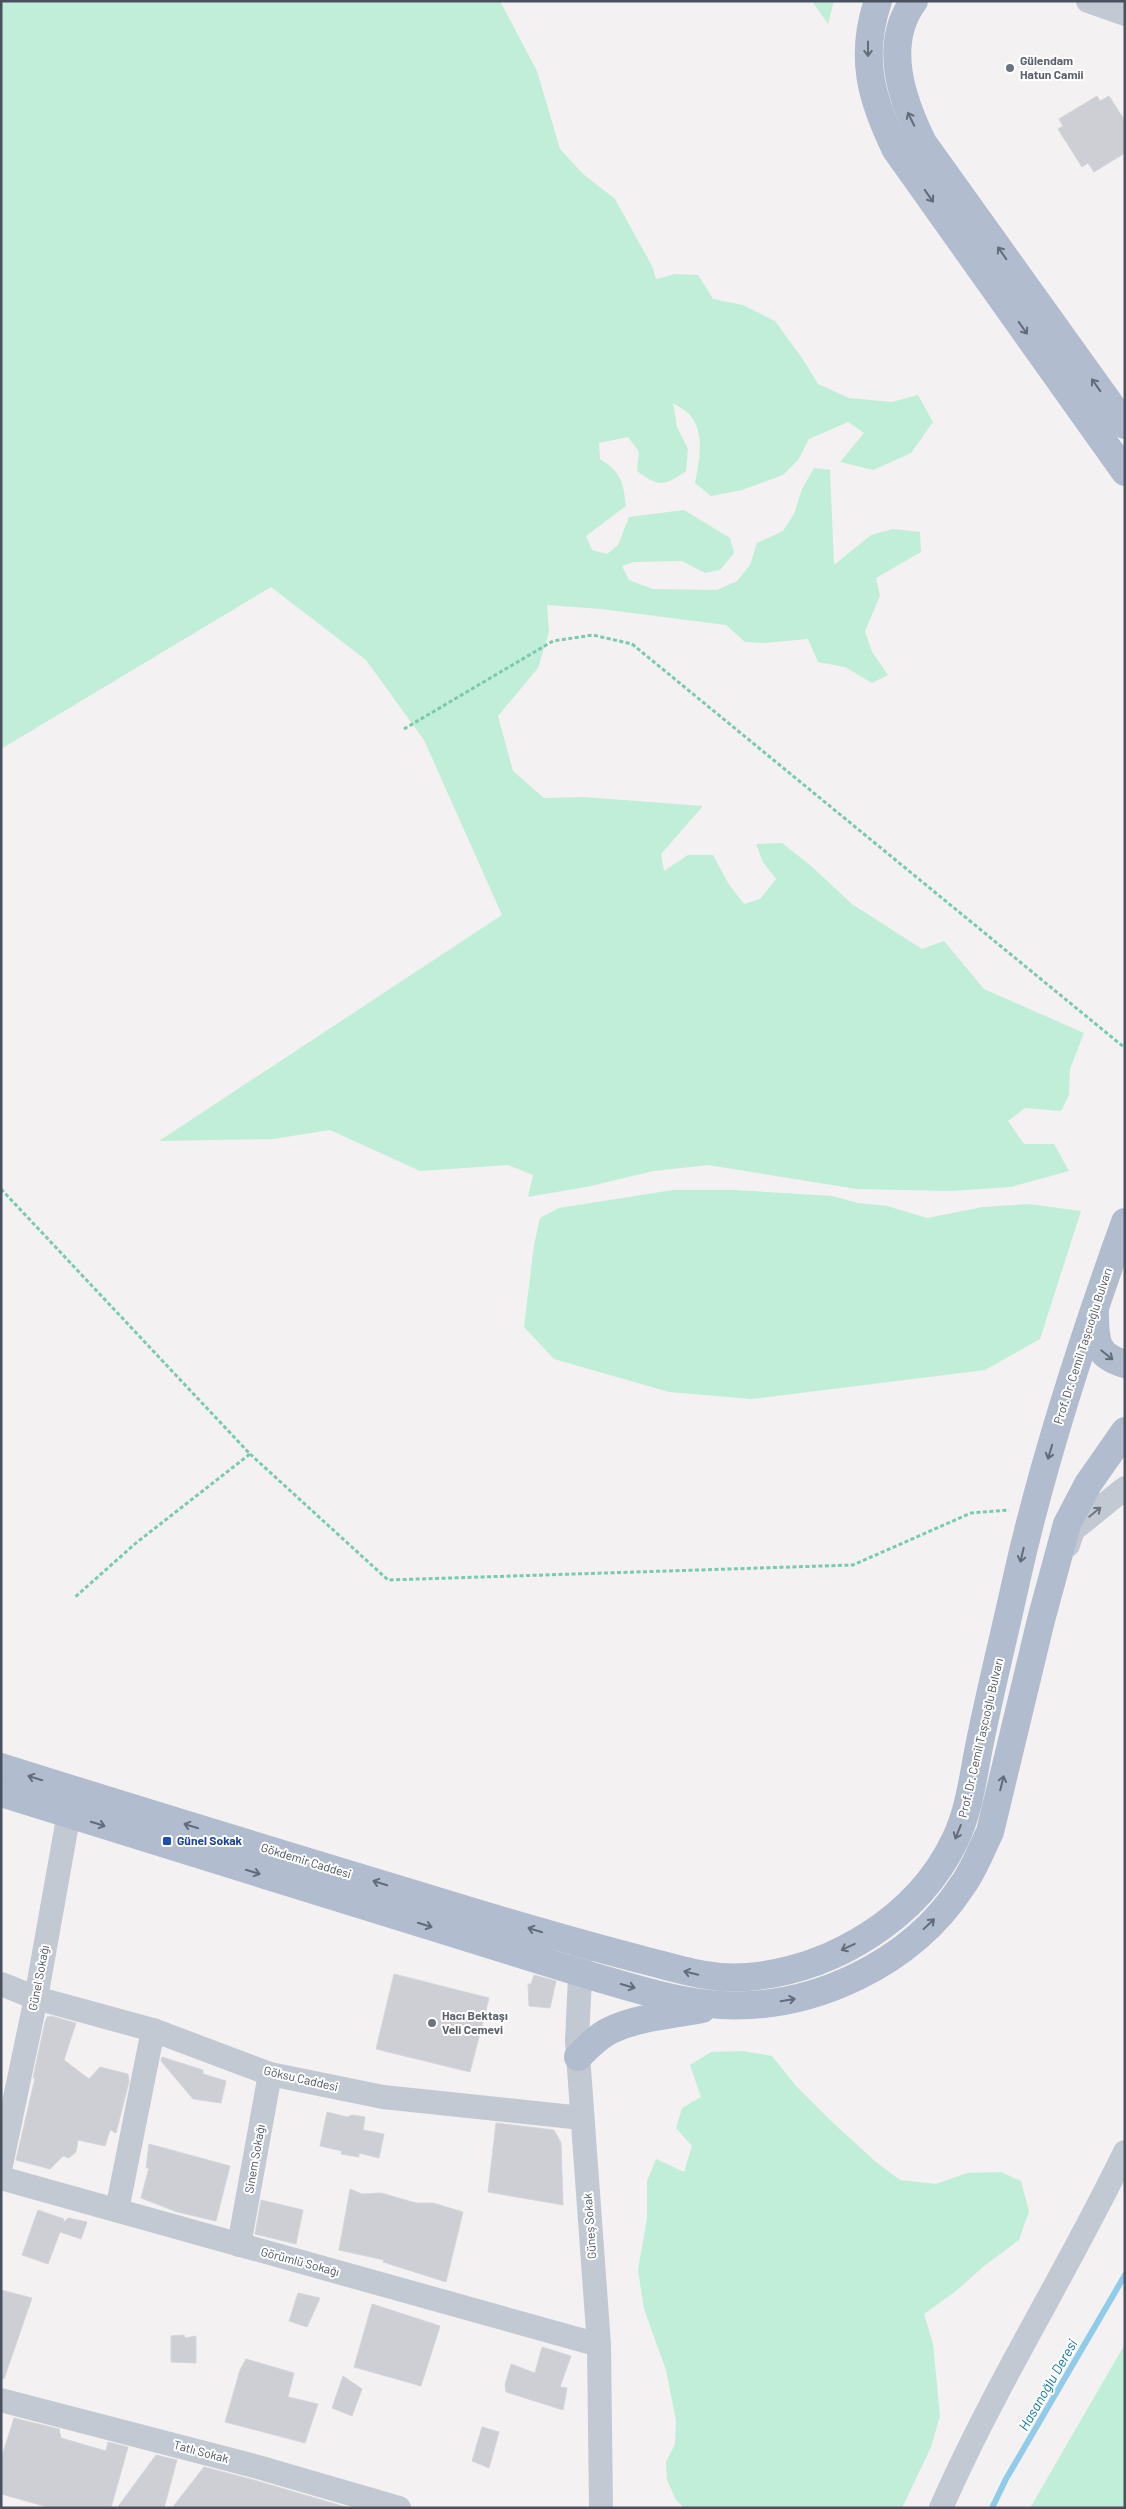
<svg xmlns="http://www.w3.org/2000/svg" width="1126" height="2509" font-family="Barlow,sans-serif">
  <rect width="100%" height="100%" fill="#f3f1f1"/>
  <g fill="#c1eed8">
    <path d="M1 1H500L537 71 560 149 583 174 615 199 652 266 656 279 675 274 698 275 713 299 743 305 775 321 802 358 818 384 849 398 892 402 918 395 933 422 911 453 873 470 840 462 864 433 848 422 809 439 798 460 783 475 742 490 711 496 695 483C699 462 706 432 689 414 685 410 678 406 673 403L677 427 688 449 686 471C663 487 659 487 637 471L639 452 628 437 599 443 600 459C621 472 623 481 626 506L586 536 592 550 607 554 618 545 629 517 684 510 730 538 734 553 720 570 705 573 682 561 634 562 622 566 629 580 653 589 717 590 737 581 750 565 757 543 783 531 794 514 802 489 814 468 830 470 834 565 871 535 893 529 920 532 921 552 876 578 880 596 865 631 872 652 888 675 872 683 845 667 818 662 808 639 763 643 745 642 726 625 601 609 547 605 549 632 538 668 498 716 513 771 544 798 583 797 703 806 661 854 664 871 688 855H713L728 883 744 904 760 899 776 879 763 862 756 844 782 843 810 865 852 904 922 949 944 941 984 989 1084 1033 1070 1069 1069 1095 1061 1111 1025 1108 1008 1121 1024 1144H1054L1069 1171 1011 1187 950 1191 857 1189 708 1165 653 1171 591 1186 528 1197 533 1175 508 1165 420 1171 330 1130 273 1139 159 1141 502 915 424 740 366 660 271 587 1 749Z"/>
    <polygon points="812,1 834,1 828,24"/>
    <polygon points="673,1190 735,1190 832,1196 858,1203 887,1206 927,1218 983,1207 1029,1204 1081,1211 1040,1339 985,1370 752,1399 669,1392 554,1359 524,1327 534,1245 540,1218 559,1208"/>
    <polygon points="743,2051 772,2056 796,2086 830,2120 876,2162 900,2180 936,2184 967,2173 1001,2172 1021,2181 1029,2211 1019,2240 984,2266 956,2291 924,2314 933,2344 940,2416 931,2447 902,2508 684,2508 676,2500 667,2480 666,2462 675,2444 676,2421 666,2370 644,2309 638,2270 647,2218 647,2181 656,2159 684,2172 692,2146 676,2128 682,2108 701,2097 690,2065 711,2052"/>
    <polygon points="1125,2344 1125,2508 1030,2508"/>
  </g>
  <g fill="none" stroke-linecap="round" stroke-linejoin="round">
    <polyline stroke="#90cce9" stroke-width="6" points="992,2508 1006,2479 1125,2275"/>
  </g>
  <g fill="#cecfd5" stroke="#d5d6dc">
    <polygon points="1097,96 1100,101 1109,96 1125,121 1125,153 1094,172 1088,163 1082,167 1058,129 1063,126 1059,119"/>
    <polygon points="394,1974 489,1998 470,2072 376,2049"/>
    <polygon points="534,1975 556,1981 550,2008 529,2006 528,1984 531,1984"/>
    <polygon points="51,2016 76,2023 64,2060 89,2079 100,2067 128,2074 129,2082 116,2133 110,2130 105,2146 78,2140 76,2152 69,2158 63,2156 50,2169 16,2160 35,2078 33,2078 45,2022 47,2017"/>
    <polygon points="162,2057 203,2070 203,2074 226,2081 221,2103 193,2099 161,2061"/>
    <polygon points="327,2112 347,2117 352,2115 365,2117 363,2130 384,2134 379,2158 359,2153 359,2157 341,2154 342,2151 320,2146"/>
    <polygon points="496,2123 554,2130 561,2143 563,2205 488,2192"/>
    <polygon points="149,2144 230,2166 216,2221 177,2212 141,2198 149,2168 146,2168"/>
    <polygon points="350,2189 362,2194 381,2193 416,2203 433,2203 463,2212 446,2282 383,2262 384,2260 339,2250"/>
    <polygon points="261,2200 303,2210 296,2244 255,2234"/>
    <polygon points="38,2210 64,2219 63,2223 68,2218 87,2222 81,2239 60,2232 48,2264 22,2255"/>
    <polygon points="1,2290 32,2298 4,2379 1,2378"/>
    <polygon points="298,2293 320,2298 307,2327 289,2321"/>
    <polygon points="372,2304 440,2326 421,2386 354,2367"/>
    <polygon points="184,2335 185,2338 196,2336 196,2363 171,2362 171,2336"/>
    <polygon points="542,2347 571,2356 560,2387 567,2388 563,2410 506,2392 505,2385 511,2364 535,2373"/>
    <polygon points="246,2359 294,2373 288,2397 318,2404 305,2443 225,2422 240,2370"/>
    <polygon points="343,2376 362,2389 352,2416 332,2408"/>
    <polygon points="14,2418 59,2429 61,2438 106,2451 108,2442 128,2447 111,2508 51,2508 1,2494 1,2459"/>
    <polygon points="482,2427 499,2432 489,2468 472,2461"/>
    <polygon points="156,2455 177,2460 164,2508 117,2508"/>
    <polygon points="204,2467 254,2480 349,2508 172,2508"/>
  </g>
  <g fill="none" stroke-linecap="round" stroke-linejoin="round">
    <g stroke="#7acbad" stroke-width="3" stroke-dasharray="4 2.5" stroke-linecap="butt">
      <polyline points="404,729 553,641 593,635 632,644 1125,1048"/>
      <polyline points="1,1189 250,1454 136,1543 74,1598"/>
      <polyline points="250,1454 388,1580 853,1565 971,1513 1009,1510"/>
    </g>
    <g stroke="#c2c9d2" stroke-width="24">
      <polyline points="1088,1 1125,14"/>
      <polyline points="1068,1545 1073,1530 1125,1488"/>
      <polyline points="581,1956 577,2041 599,2345 601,2508"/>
      <polyline points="1,1984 36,1998 153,2030 270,2074 383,2097 582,2118"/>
      <polyline points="1,2165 36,1998 72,1796"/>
      <polyline points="1,2178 599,2345"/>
      <polyline points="117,2210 153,2030"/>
      <polyline points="239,2245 270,2074"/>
      <polyline points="1,2400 258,2467 399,2508"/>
      <path d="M941 2508C995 2385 1067 2272 1125 2152"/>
    </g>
    <g stroke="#b1bcce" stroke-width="28">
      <path d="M878 1C859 57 871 99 896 150L1125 472"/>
      <path d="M914 1C882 44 902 100 923 143L1125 425"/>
      <path d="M1095 1315C1095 1343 1097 1356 1125 1364"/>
      <path d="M1 1767C165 1819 329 1868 493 1918 544 1933 596 1948 647 1961 681 1970 712 1980 747 1977 832 1970 918 1918 955 1840 970 1809 973 1775 980 1742 991 1687 1005 1632 1017 1577 1044 1457 1083 1338 1125 1222"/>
      <path d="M1 1793 581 1973C627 1986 673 2002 721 2005 813 2010 911 1964 962 1886 974 1870 981 1850 990 1832L1041 1620 1067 1524 1088 1484 1125 1431"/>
      <path d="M578 2057C588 2047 598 2036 611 2030 638 2017 673 2015 702 2009"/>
    </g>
  </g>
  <defs><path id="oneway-shaft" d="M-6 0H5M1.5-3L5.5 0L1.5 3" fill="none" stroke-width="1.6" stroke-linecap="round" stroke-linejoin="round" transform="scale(1.25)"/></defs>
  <g stroke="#636c7a">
    <use href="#oneway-shaft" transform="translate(868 49) rotate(90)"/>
    <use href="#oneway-shaft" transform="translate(911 119) rotate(-116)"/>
    <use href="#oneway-shaft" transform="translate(929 196) rotate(55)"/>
    <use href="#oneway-shaft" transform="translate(1002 253) rotate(-125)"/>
    <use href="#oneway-shaft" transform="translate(1023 328) rotate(55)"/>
    <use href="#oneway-shaft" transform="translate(1096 385) rotate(-125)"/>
    <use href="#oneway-shaft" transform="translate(1107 1355) rotate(39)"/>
    <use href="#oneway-shaft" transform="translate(1050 1452) rotate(107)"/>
    <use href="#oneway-shaft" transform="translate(1022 1555) rotate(103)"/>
    <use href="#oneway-shaft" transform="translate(35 1778) rotate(-163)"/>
    <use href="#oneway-shaft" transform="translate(1002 1783) rotate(-76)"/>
    <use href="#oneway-shaft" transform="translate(98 1824) rotate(17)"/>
    <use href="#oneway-shaft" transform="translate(191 1826) rotate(-163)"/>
    <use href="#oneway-shaft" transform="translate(958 1832) rotate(112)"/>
    <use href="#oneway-shaft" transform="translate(253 1872) rotate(17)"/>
    <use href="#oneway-shaft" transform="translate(380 1883) rotate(-163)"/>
    <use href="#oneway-shaft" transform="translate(929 1924) rotate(-43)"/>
    <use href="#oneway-shaft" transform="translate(425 1925) rotate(17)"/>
    <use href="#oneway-shaft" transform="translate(535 1930) rotate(-163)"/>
    <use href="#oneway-shaft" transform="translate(848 1947) rotate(155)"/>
    <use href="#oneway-shaft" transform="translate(691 1973) rotate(-166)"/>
    <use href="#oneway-shaft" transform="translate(628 1986) rotate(16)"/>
    <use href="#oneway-shaft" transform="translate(788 2000) rotate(-10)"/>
  </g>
  <use stroke="#6d7581" href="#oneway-shaft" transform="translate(1095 1512) rotate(-39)"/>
  <g fill="#6b7280" stroke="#fff" stroke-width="2">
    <circle cx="1010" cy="68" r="5"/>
    <circle cx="432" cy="2023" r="5"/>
  </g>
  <rect fill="#1a4fb4" stroke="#fff" stroke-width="2" x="162" y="1836" width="10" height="10" rx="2.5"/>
  <g text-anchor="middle" stroke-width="4" stroke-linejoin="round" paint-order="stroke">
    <g font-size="12" font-weight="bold" fill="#5b616d" stroke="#fff" text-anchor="start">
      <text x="1020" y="65">Gülendam<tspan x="1020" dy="14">Hatun Camii</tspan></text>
      <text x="442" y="2020">Hacı Bektaşı<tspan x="442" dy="14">Veli Cemevi</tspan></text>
    </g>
    <g font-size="12" fill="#49515e" stroke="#fff">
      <text transform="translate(1083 1346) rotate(-72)" y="4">Prof. Dr. Cemil Taşcıoğlu Bulvarı</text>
      <text transform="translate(981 1738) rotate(-77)" y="4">Prof. Dr. Cemil Taşcıoğlu Bulvarı</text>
      <text transform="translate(306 1861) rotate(17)" y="4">Gökdemir Caddesi</text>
      <text transform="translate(39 1978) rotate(-79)" y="4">Günel Sokağı</text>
      <text transform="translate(301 2079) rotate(13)" y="4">Göksu Caddesi</text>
      <text transform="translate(255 2159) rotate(-80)" y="4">Sinem Sokağı</text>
      <text transform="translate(590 2226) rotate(-94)" y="4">Güneş Sokak</text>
      <text transform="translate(300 2262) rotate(15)" y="4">Görümlü Sokağı</text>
      <text transform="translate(201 2452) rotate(15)" y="4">Tatlı Sokak</text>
    </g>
    <g font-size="12" font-weight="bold" fill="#164399" stroke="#fff" text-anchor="start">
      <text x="177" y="1845">Günel Sokak</text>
    </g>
    <g font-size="14" font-style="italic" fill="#1176a8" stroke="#fff">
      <text transform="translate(1048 2385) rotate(-60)" y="5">Hasanoğlu Deresi</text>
    </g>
  </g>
  <rect width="1126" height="2509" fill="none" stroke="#49515e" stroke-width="5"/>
</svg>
